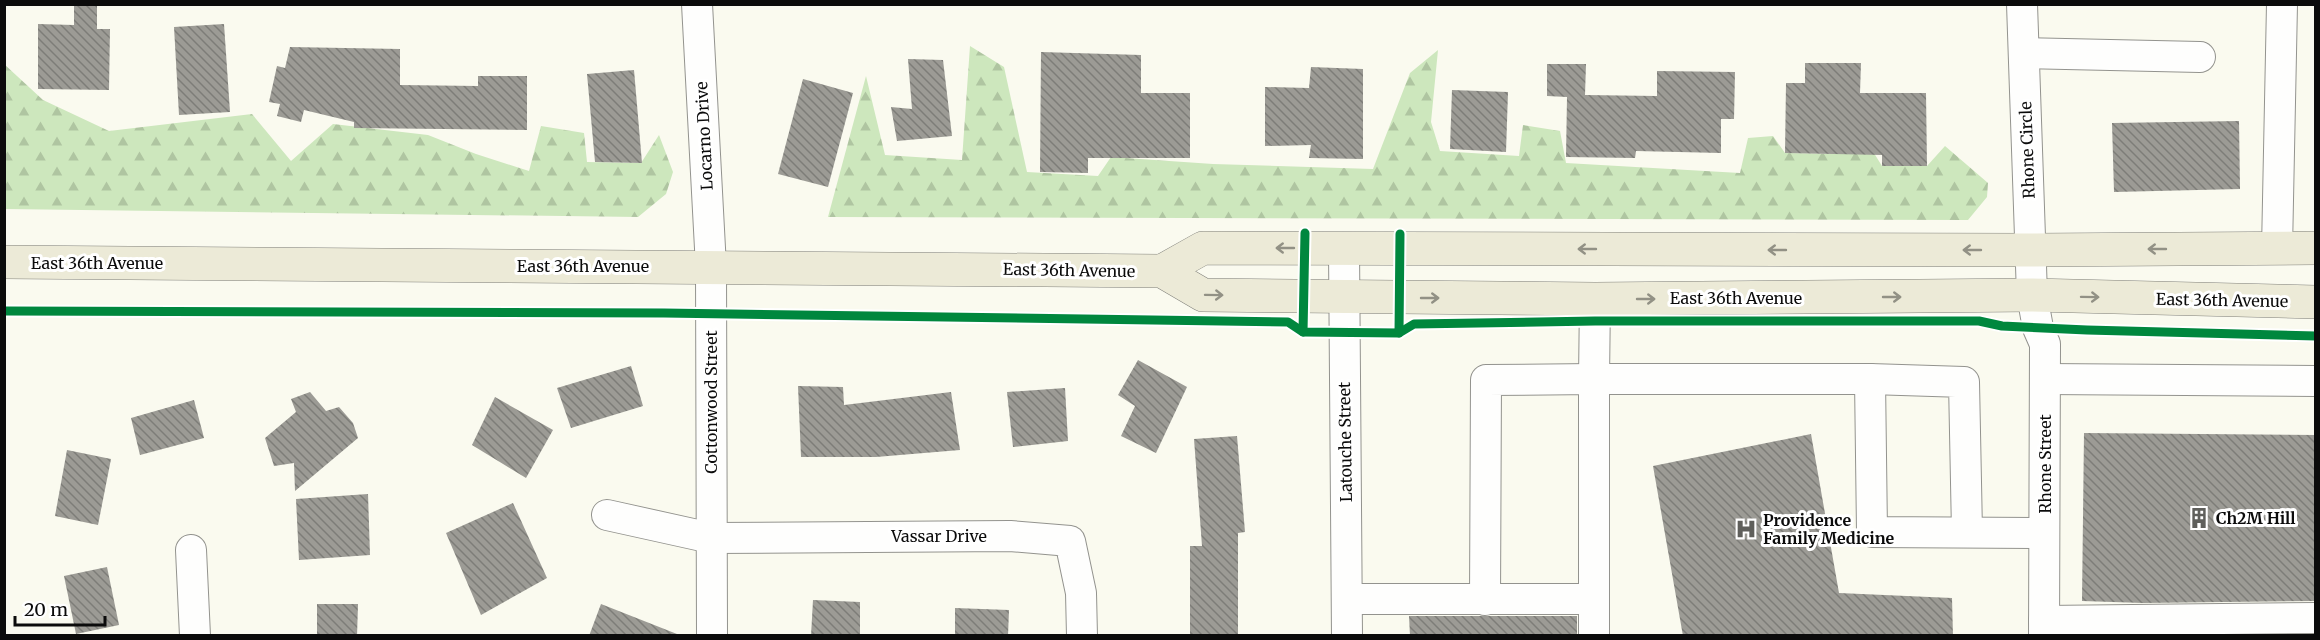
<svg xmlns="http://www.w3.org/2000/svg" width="2320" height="640" font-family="Merriweather,serif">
  <defs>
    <pattern id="forest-firs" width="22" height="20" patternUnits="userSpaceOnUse" patternTransform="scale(1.5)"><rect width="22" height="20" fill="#cde7bd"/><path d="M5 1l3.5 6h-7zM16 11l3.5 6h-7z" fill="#afc5a1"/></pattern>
    <pattern id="building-back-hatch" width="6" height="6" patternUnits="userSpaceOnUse" patternTransform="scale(1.5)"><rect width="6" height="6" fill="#9c9b95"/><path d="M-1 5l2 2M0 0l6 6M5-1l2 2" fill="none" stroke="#7d7d78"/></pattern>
  </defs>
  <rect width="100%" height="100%" fill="#fafaef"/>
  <g fill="url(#forest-firs)">
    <polygon points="970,46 1004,67 1027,172 1098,176 1111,157 1213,164 1373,169 1410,73 1438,50 1431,122 1440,151 1519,156 1523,125 1560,131 1566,163 1740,173 1748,138 1773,136 1785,153 1840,154 1859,129 1882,166 1927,166 1945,146 1988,183 1987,197 1968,220 828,217 866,76 885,155 962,160"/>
    <polygon points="4,64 43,100 109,131 252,114 291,161 333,124 428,135 476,154 529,171 541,126 584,133 587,162 641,163 659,135 673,172 666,194 638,217 5,209"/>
  </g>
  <g fill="url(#building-back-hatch)">
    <polygon points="74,4 97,4 97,29 110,29 109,90 38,89 38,24 74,25"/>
    <polygon points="224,24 230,112 179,115 174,27"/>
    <polygon points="290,47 400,49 400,85 478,86 478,76 527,76 527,130 354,128 354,122 304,110 301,122 277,116 280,104 269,102 277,66 285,68"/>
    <polygon points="1041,52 1141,55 1141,93 1190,93 1190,158 1088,158 1088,173 1040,172"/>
    <polygon points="908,59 943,60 952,136 897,141 891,107 912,109"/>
    <polygon points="1805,63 1861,63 1860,93 1926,93 1927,166 1882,166 1882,155 1785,153 1786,83 1805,83"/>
    <polygon points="1547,64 1586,64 1585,95 1657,96 1657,71 1735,72 1734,119 1721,119 1721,153 1636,151 1635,158 1566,157 1567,97 1547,96"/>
    <polygon points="1311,67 1363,69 1363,159 1309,158 1311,145 1265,146 1265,87 1309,88"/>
    <polygon points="634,70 642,163 595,162 587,74"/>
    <polygon points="803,79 853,93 828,187 778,174"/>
    <polygon points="1452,90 1508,92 1506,152 1450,149"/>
    <polygon points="2239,121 2240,189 2114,192 2112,123"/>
    <polygon points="1138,360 1187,387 1156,453 1121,436 1135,406 1118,395"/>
    <polygon points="631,366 643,406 571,428 557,388"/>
    <polygon points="798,386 843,387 844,405 951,392 960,450 876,457 801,457"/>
    <polygon points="1065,388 1068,441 1013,447 1007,392"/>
    <polygon points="310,392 326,411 339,407 353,423 358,438 295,491 294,463 274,466 265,438 296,412 291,399"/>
    <polygon points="495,397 553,430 526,478 472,445"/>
    <polygon points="194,400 204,438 140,455 131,418"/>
    <polygon points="2084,433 2316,435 2316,601 2143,603 2082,601"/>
    <polygon points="1811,434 1839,593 1952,598 1953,636 1683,636 1653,466"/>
    <polygon points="1237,436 1245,532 1238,533 1238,636 1190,636 1190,546 1202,546 1194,439"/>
    <polygon points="67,450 111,459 98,525 55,516"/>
    <polygon points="368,494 370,555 299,560 296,499"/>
    <polygon points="513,503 547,578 481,615 446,533"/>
    <polygon points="107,567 119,625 76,634 64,576"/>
    <polygon points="813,600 860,602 860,636 811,636"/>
    <polygon points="317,604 358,604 357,636 317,636"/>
    <polygon points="601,604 677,634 677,636 589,636"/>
    <polygon points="955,608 1009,610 1008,636 955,636"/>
    <polygon points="1409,616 1577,616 1577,636 1410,636"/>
  </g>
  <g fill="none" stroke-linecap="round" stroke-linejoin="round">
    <defs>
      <g id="minor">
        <polyline points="697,4 711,267 712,636"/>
        <polyline points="2022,4 2032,295 2038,328 2045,344 2044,636"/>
        <polyline points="2024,53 2200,57"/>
        <polyline points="1344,249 1347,636"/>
        <polyline points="2277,249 2282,4"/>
        <polyline points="1595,299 1594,379 1870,379 1872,532 2044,533"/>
        <polyline points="1870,379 1964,382 1967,532"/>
        <polyline points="2045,379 2316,381"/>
        <polyline points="607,515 711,538 1010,536 1070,541 1081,593 1082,636"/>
        <polyline points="191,550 195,636"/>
        <polyline points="1347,599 1594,599"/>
        <polyline points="1485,600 1486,380 1594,379 1594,636"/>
        <polyline points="2044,621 2316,618"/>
      </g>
      <g id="major">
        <polyline points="4,262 1162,271 1203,295 1595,299 2032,295 2316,302"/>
        <polyline points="1162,271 1203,248 2031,250 2316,248"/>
      </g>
    </defs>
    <use href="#minor" stroke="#93938e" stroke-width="32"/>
    <use href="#major" stroke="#80807b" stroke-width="34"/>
    <use href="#minor" stroke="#fefefd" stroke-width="30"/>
    <use href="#major" stroke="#ecead7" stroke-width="33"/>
    <defs>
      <g id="cycleway">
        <polyline points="1305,233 1303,332 1399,333 1400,234"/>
        <polyline points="4,311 664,313 1288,322 1303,332"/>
        <polyline points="1399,333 1414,324 1595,321 1979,321 2002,326 2087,330 2316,336"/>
      </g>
    </defs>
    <use href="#cycleway" stroke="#fff" stroke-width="13"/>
    <use href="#cycleway" stroke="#00873e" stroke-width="9"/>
  </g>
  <defs><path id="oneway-shaft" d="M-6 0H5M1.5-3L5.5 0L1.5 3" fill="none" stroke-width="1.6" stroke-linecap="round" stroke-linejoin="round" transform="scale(1.5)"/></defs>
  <g stroke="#929185">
    <use href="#oneway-shaft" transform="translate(1285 248) rotate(-180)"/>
    <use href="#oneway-shaft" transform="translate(1587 249) rotate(-180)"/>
    <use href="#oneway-shaft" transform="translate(2157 249) rotate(180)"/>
    <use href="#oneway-shaft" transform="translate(1777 250) rotate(-180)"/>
    <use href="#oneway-shaft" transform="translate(1972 250) rotate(-180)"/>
    <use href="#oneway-shaft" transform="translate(1214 295) rotate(1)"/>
    <use href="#oneway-shaft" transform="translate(1892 297)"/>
    <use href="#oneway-shaft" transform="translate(2090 297) rotate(1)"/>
    <use href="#oneway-shaft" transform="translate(1430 298)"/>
    <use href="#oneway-shaft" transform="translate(1646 299)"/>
  </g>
  <defs>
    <symbol id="building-bare" viewBox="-9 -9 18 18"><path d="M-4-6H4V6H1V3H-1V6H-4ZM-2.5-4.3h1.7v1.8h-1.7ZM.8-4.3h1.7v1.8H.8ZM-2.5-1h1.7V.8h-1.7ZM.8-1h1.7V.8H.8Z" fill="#5f5f5b" stroke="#fff" stroke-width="2.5" paint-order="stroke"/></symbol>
    <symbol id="hospital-bare" viewBox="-9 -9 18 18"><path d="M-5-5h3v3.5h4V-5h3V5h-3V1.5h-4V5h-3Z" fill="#5f5f5b" stroke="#fff" stroke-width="2.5" paint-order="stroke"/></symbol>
  </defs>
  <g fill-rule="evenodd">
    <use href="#building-bare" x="2184" y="503" width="30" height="30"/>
    <use href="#hospital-bare" x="1731" y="514" width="30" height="30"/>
  </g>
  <g text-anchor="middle" stroke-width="6" stroke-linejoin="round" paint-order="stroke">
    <g font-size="16" fill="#0b0b0b" stroke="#fff">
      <text transform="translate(704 136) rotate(-93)" y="6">Locarno Drive</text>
      <text transform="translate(2027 150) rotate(-92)" y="6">Rhone Circle</text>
      <text x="97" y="269">East 36th Avenue</text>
      <text x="583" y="272">East 36th Avenue</text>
      <text transform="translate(1069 270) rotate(1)" y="6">East 36th Avenue</text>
      <text x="1736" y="304">East 36th Avenue</text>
      <text transform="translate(2222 300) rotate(1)" y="6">East 36th Avenue</text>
      <text transform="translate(711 402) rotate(-90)" y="6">Cottonwood Street</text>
      <text transform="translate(1345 442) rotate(-91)" y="6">Latouche Street</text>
      <text transform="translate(2045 464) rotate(-90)" y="6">Rhone Street</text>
      <text x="939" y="542">Vassar Drive</text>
    </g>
    <g font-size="16" font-weight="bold" fill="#0b0b0b" stroke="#fff" text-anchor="start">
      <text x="2216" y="524">Ch2M Hill</text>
      <text x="1763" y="526">Providence<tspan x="1763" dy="18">Family Medicine</tspan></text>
    </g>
  </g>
  <rect width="2320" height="640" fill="none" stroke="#0b0b0b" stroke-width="12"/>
  <path d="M15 616v9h90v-9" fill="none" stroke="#0b0b0b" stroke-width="3"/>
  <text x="24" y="616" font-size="18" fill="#0b0b0b" stroke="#ffffff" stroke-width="4.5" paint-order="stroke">20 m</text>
</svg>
